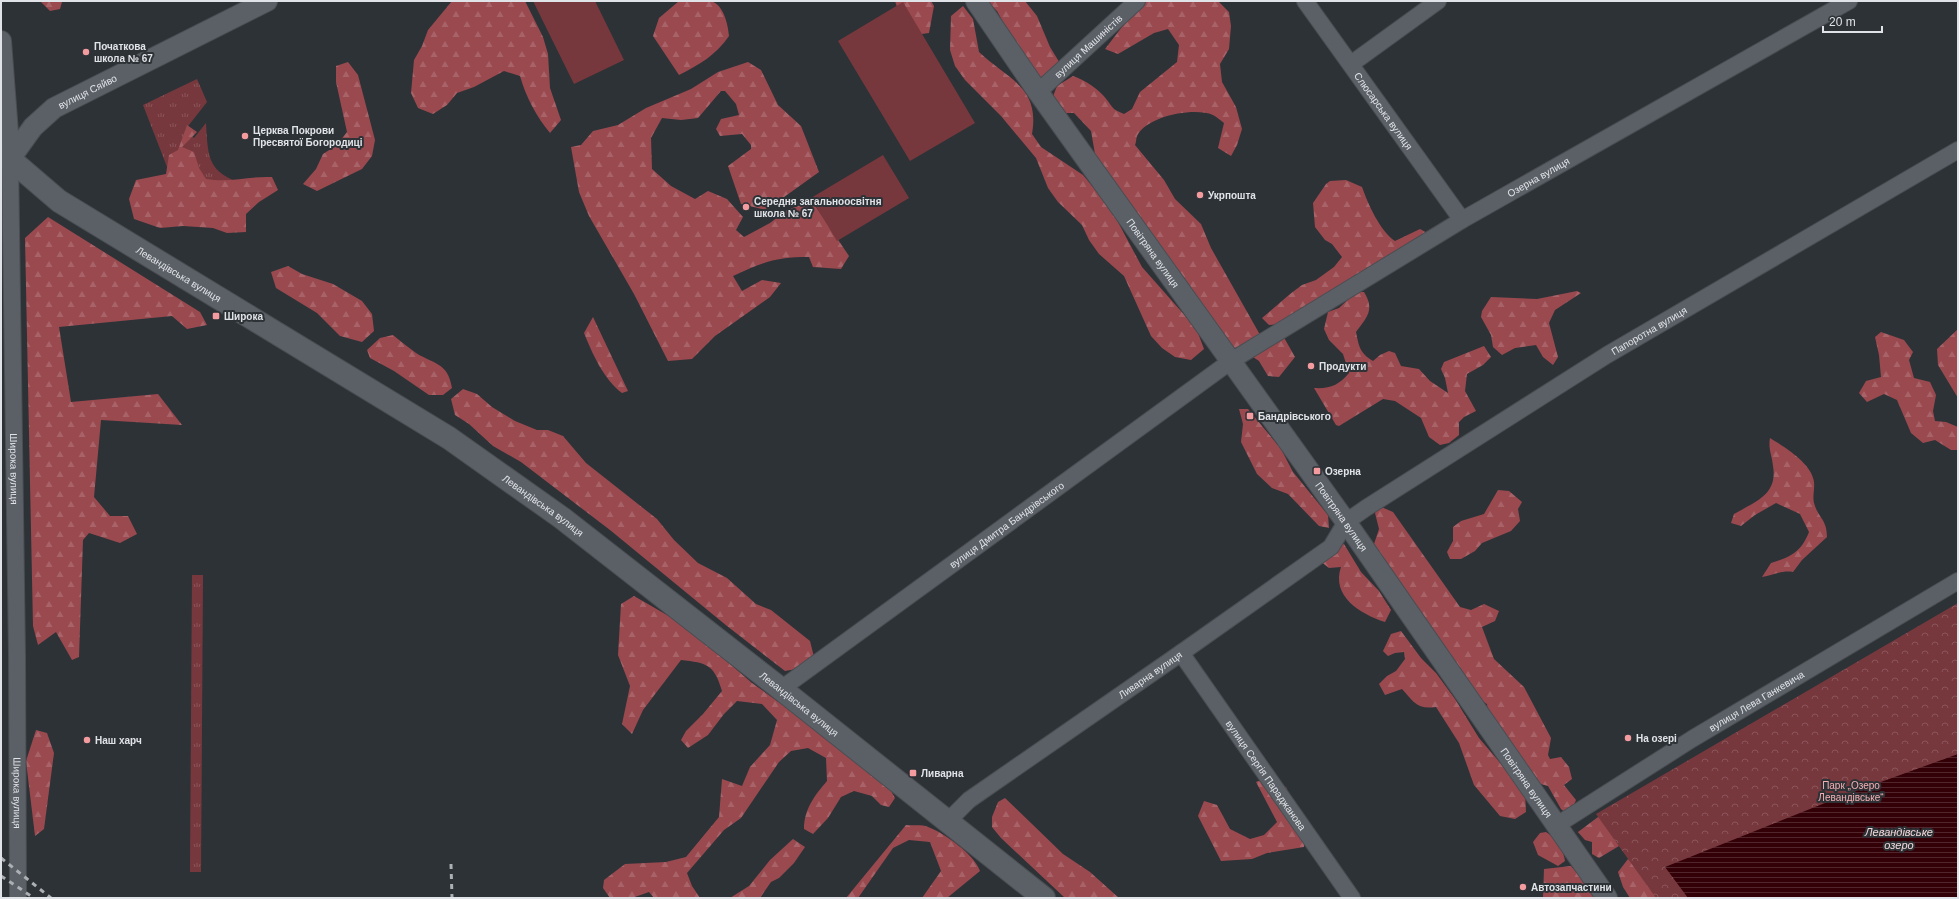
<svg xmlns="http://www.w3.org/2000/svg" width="1959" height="899" font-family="Helvetica,sans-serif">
  <defs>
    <pattern id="grass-tufts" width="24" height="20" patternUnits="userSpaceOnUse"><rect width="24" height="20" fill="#77383d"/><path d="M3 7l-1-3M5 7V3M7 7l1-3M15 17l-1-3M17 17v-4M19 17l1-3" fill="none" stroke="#8a5559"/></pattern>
    <pattern id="forest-firs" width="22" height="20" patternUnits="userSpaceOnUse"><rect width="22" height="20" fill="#9a494f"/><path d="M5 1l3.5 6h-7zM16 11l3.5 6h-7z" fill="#a86368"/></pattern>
    <pattern id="park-crowns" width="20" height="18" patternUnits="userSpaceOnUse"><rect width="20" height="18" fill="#77383d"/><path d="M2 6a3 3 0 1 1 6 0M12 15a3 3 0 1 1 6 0" fill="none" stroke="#8a5559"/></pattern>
    <pattern id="water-rules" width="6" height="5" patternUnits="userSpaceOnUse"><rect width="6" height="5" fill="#330007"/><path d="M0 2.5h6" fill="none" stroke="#50252b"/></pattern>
  </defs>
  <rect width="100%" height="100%" fill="#2d3237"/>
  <g fill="url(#grass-tufts)">
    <path d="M197 79 207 102 185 130 194 138 206 123C208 160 208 172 245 185L183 208 143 105Z"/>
    <polygon points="192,575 203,575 201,872 190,872"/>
  </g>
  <g fill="url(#forest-firs)">
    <polygon points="40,1 62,1 62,2 60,9 50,11"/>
    <path d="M452 1H525L543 37 548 54 550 88 561 120 550 133C536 116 526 97 520 76L504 71 474 87 457 93 447 105 433 114 418 108 411 93 414 60 422 46 428 30Z"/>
    <path d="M679 1C688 1 702 0 711 1 724 5 728 25 729 36 716 55 699 65 679 75L653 36 659 18Z"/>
    <polygon points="895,1 931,1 934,6 929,33 907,36"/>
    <polygon points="987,1 1025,1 1037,16 1050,47 1061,65 1061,79 1034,79 997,11"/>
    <path d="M1147 1H1218L1229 12 1231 26 1229 49 1220 64 1222 82 1236 107 1242 129 1237 145 1231 156 1218 148 1224 123C1220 120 1217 117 1213 115 1194 107 1147 116 1137 136 1136 139 1136 143 1135 145L1164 180 1175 199 1201 224 1211 248 1259 333 1274 338 1282 334 1295 357 1279 377 1268 376 1259 361 1253 357 1242 360 1225 347 1095 154 1091 131 1074 113H1059L1052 99 1057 86 1073 76C1085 80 1099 89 1107 100 1114 109 1112 109 1124 114L1132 109 1140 92 1177 62 1179 45 1168 29 1154 33 1118 54 1105 49 1132 14Z"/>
    <path d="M963 6 973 19 979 52C1009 80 1040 87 1032 134L1041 147 1083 175 1111 209 1142 267 1188 319 1198 333 1204 349 1191 360 1175 357 1162 348 1151 336 1124 276 1099 254 1089 240 1082 225 1058 202 1048 188 1036 158 1001 116 965 80 955 66 950 50 951 16Z"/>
    <polygon points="348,62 358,75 375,140 372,156 362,169 317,191 303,184 316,169 323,154 337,145 347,132 336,82 336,66"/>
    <path d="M748 62 761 70 778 105 801 126 819 172 766 210 741 204 728 166 751 149V145L742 134 720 136 716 129 721 119 739 115 736 104 725 91H721L698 118 681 120 662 118 651 138 652 169 671 186 695 199 708 191 727 199 743 217 736 230 744 237 770 223 787 210 812 201 849 256 841 269 813 267 809 257C776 257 763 262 733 276L742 291 762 280 781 283 770 297 715 336 692 359 668 361 634 294 589 216 579 192 571 147 581 145 593 131 618 125 646 108 691 89 718 72Z"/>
    <path d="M187 125 197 132 182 147 194 152 199 168 206 179C230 183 249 176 272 177L278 190 259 202 246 214V232L227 233 213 228 183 226 160 228 134 219 129 199 136 180 166 174 169 155 178 150Z"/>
    <path d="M1346 180 1362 187C1368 204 1380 231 1395 241L1420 229 1429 234 1289 323 1269 325 1262 318 1290 294 1302 285 1316 280 1334 267 1342 257 1332 244 1325 240 1315 227 1313 203 1326 184 1330 181Z"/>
    <polygon points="48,217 200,312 207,325 187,329 172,316 59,327 71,402 158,394 182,425 101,420 94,497 110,516 128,516 137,534 120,543 89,533 83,540 79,657 72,660 56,632 38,645 33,626 25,238"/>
    <polygon points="288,266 302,274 333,284 362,301 372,314 374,331 362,342 340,336 317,313 276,288 271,272"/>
    <polygon points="1577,291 1581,293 1555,310 1549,323 1558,357 1553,365 1543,357 1536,345 1515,348 1502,355 1493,347 1491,335 1481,317 1482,311 1491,297 1537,299"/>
    <path d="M1356 292H1364C1375 310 1367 317 1356 332 1359 347 1360 353 1373 361L1380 355 1389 351 1395 353 1401 366 1419 369 1430 381 1448 393 1445 378 1441 369 1444 362 1484 346 1491 357 1483 365 1467 374 1465 391 1476 411 1464 417 1459 422V435L1449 443 1440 445 1429 437 1421 418 1395 401 1383 399 1339 426 1336 425 1314 388C1330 389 1339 385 1349 373L1343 354 1329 340 1324 329 1328 312 1339 308Z"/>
    <path d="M593 317 628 391 622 393C604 380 592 353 584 333Z"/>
    <polygon points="1958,329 1958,398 1938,365 1937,349"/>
    <polygon points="1881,332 1904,340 1913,352 1909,360 1914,378 1930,382 1936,395 1933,411 1935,421 1946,422 1958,427 1958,450 1951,450 1935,440 1923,443 1911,433 1897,400 1884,394 1867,402 1859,393 1866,381 1881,377 1879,355 1875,337"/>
    <path d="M393 335C400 341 408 347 416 353 433 364 448 362 452 388L443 395H429L394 371 370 358 367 350 380 338Z"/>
    <polygon points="463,389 477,394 492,407 515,421 537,430 548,430 563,436 586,463 657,519 674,540 698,563 727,578 756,604 771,610 810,641 814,657 802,668 785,671 727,626 610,530 521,462 493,446 469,424 455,415 451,399"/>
    <polygon points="1239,409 1248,409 1281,449 1293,472 1328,515 1329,528 1319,526 1288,494 1272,488 1257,474 1241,442 1243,424"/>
    <path d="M1770 438C1783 446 1809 462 1813 478 1816 486 1812 495 1814 503 1818 518 1827 519 1827 537L1802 560 1793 572C1782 570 1774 575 1762 577L1771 563C1791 557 1801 552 1809 532L1800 514 1776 503 1755 515 1741 526 1731 523 1734 514C1755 502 1778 495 1773 466 1772 455 1768 449 1770 438Z"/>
    <polygon points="1498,490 1509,491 1522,502 1518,509 1520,521 1511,531 1482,543 1475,551 1461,559 1450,559 1447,552 1453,541 1453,527 1461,521 1484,514"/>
    <polygon points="1379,506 1393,512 1460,607 1471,610 1484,604 1499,611 1495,621 1482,627 1494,659 1524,687 1551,738 1548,755 1550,759 1561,757 1569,767 1572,779 1564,785 1576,800 1569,816 1561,809 1548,786 1537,783 1489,719 1487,704 1472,695 1381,561 1374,544 1379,529 1375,513"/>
    <path d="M1344 544 1361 572 1379 591 1391 610 1385 622C1360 614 1331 596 1341 567L1329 568 1320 561 1334 546Z"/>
    <path d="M634 596 686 626 752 683 883 777 895 798 889 807 881 805 872 796 854 791 841 797 828 818 813 834 804 829C804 809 815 795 827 781L826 758 808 748 791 751 779 762 741 818 724 830 687 873 692 886 700 898H654L649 892 632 898H610L603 888 604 880 625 864 666 862 686 857 719 817 722 779 742 786 750 767 770 745 777 720 762 704 737 701 724 714 708 735 688 748 681 740 686 731 703 714 722 691C714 664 707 663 681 660L643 710 632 734 622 724 630 686 618 655 621 604Z"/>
    <path d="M1401 631 1421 658 1436 673 1455 699 1479 738 1525 792 1526 812 1515 819 1500 816 1474 785 1459 743 1436 707C1417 710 1413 701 1402 689L1385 695 1379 684 1387 676 1396 671 1405 659 1404 652 1395 653 1388 656 1383 651 1391 634Z"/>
    <polygon points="36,730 47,733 54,753 44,829 35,836 26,761"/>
    <polygon points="1258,781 1276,783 1286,787 1293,803 1305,817 1304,847 1267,853 1252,859 1221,861 1198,816 1204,801 1217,805 1230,829 1250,839 1264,835 1277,822 1256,782"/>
    <polygon points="1005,798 1063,854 1090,872 1119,898 1065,898 1001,838 992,827 992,817 998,802"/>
    <polygon points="1602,814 1619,846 1599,858 1592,854 1592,842 1585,840 1578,832"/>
    <path d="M906 825C912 826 922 824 928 827 943 832 975 855 980 871L947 898H922L941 871 930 842 909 840 893 848 858 898H846Z"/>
    <path d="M1546 832C1557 839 1563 849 1565 861L1558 866 1538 855 1533 842 1540 833Z"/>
    <polygon points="793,839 805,847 794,863 779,878 771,882 760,898 730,898 749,886 770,860"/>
    <polygon points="1628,859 1672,898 1630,898 1623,887 1618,872"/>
    <polygon points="1571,866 1598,898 1543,898 1544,869"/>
  </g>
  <polygon fill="url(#park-crowns)" points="1958,603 1958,898 1656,898 1596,814"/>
  <g fill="#77383d">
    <polygon points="533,1 595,1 624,60 574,84"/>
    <polygon points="903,2 975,123 910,161 838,41"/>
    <polygon points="883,155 909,198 837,241 811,198"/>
  </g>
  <polygon fill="url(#water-rules)" points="1958,754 1958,898 1688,898 1665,867 1845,795"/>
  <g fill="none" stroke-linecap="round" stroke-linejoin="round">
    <defs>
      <g id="minor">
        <path id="s1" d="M1305 1 1462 220"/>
        <polyline points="1351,64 1438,1"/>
        <path id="s2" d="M1038 92 1137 1"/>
        <path id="s3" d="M10 159 17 655 18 898"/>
        <path id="s4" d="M1181 653 1352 898"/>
        <path id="s5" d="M781 689 1231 361 1462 220 1849 1"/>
        <path id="s6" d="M948 821 969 800 1181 653 1331 547 1346 522 1366 508 1607 355 1958 150"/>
        <path id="s7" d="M1557 825 1692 739 1958 581"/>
      </g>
      <g id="tertiary">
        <path id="s8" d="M976 1 1038 92 1346 522 1607 898"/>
        <polyline points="1,41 10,159"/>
        <path id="s9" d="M10 159 33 127 54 108 267 1"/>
      </g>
      <g id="secondary">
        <path id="s10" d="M1 157 10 159 59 201 449 438 562 518 781 689 1044 898"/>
      </g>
    </defs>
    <use href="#minor" stroke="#4a4e53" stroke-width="18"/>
    <use href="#tertiary" stroke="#4a4e53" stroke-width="22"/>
    <use href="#secondary" stroke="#4a4e53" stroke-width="24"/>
    <use href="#minor" stroke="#5b6067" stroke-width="16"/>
    <use href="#tertiary" stroke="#5b6067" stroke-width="20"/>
    <use href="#secondary" stroke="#5b6067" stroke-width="22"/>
    <g stroke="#acafb4" stroke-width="3" stroke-dasharray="5 5" stroke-linecap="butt">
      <polyline points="1,858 51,898"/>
      <polyline points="451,864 452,898"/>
      <polyline points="1,876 34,898"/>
    </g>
  </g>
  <g fill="#f49b9f" stroke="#2d3237" stroke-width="1.5">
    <circle cx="86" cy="52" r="4"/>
    <circle cx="245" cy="136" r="4"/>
    <circle cx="1200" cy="195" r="4"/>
    <circle cx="746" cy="207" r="4"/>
    <rect x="212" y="312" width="8" height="8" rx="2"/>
    <circle cx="1311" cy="366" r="4"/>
    <rect x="1246" y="412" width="8" height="8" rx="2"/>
    <rect x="1313" y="467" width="8" height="8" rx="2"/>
    <circle cx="1628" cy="738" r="4"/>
    <circle cx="87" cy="740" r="4"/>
    <rect x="909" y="769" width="8" height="8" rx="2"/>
    <circle cx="1523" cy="887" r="4"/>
  </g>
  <g text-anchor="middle" stroke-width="4" stroke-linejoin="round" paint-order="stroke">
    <g font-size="10" font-weight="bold" fill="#e0e3e7" stroke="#2d3237" text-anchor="start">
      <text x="94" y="50">Початкова<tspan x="94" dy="12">школа № 67</tspan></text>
      <text x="253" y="134">Церква Покрови<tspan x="253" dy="12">Пресвятої Богородиці</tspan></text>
      <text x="1208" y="199">Укрпошта</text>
      <text x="754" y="205">Середня загальноосвітня<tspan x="754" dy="12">школа № 67</tspan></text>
      <text x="224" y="320">Широка</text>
      <text x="1319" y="370">Продукти</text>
      <text x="1258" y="420">Бандрівського</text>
      <text x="1325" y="475">Озерна</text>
      <text x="1636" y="742">На озері</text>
      <text x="95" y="744">Наш харч</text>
      <text x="921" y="777">Ливарна</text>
      <text x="1531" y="891">Автозапчастини</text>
    </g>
    <g font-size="10" fill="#e0e3e7" stroke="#2d3237">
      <text dy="4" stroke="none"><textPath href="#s2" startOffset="68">вулиця Машиністів</textPath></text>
      <text dy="4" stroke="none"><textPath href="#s9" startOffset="105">вулиця Сяйво</textPath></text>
      <text dy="4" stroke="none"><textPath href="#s1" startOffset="135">Слюсарська вулиця</textPath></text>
      <text dy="4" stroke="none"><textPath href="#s5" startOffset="915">Озерна вулиця</textPath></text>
      <text dy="4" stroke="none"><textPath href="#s8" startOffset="308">Повітряна вулиця</textPath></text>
      <text dy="4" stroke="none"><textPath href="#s10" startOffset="214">Левандівська вулиця</textPath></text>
      <text dy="4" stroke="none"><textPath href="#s6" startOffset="859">Папоротна вулиця</textPath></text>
      <text dy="4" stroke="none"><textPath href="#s3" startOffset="310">Широка вулиця</textPath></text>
      <text dy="4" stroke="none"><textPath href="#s10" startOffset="646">Левандівська вулиця</textPath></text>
      <text dy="4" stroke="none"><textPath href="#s8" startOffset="632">Повітряна вулиця</textPath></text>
      <text dy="4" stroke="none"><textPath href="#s5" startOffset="279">вулиця Дмитра Бандрівського</textPath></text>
      <text dy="4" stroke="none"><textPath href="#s6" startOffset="250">Ливарна вулиця</textPath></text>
      <text dy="4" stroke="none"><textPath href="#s7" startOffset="235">вулиця Лева Ганкевича</textPath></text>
      <text dy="4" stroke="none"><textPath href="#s10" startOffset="970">Левандівська вулиця</textPath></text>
      <text dy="4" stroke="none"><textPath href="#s4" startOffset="149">вулиця Сергія Параджанова</textPath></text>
      <text dy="4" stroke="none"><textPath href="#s8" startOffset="956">Повітряна вулиця</textPath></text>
      <text dy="4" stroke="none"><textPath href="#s3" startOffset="634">Широка вулиця</textPath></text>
    </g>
    <g font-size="10" fill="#f6afb2" stroke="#2d3237">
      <text x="1851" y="789">Парк „Озеро<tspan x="1851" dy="12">Левандівське“</tspan></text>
    </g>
    <g font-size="11" font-style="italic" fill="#f2d8d9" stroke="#2d3237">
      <text x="1899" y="836">Левандівське<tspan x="1899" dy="13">озеро</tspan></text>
    </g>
  </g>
  <rect width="1959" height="899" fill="none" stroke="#e0e3e7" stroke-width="4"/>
  <path d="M1823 26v6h59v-6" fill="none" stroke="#e0e3e7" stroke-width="2"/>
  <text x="1829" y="26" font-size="12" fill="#e0e3e7" stroke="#2d3237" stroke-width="3" paint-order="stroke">20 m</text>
</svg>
